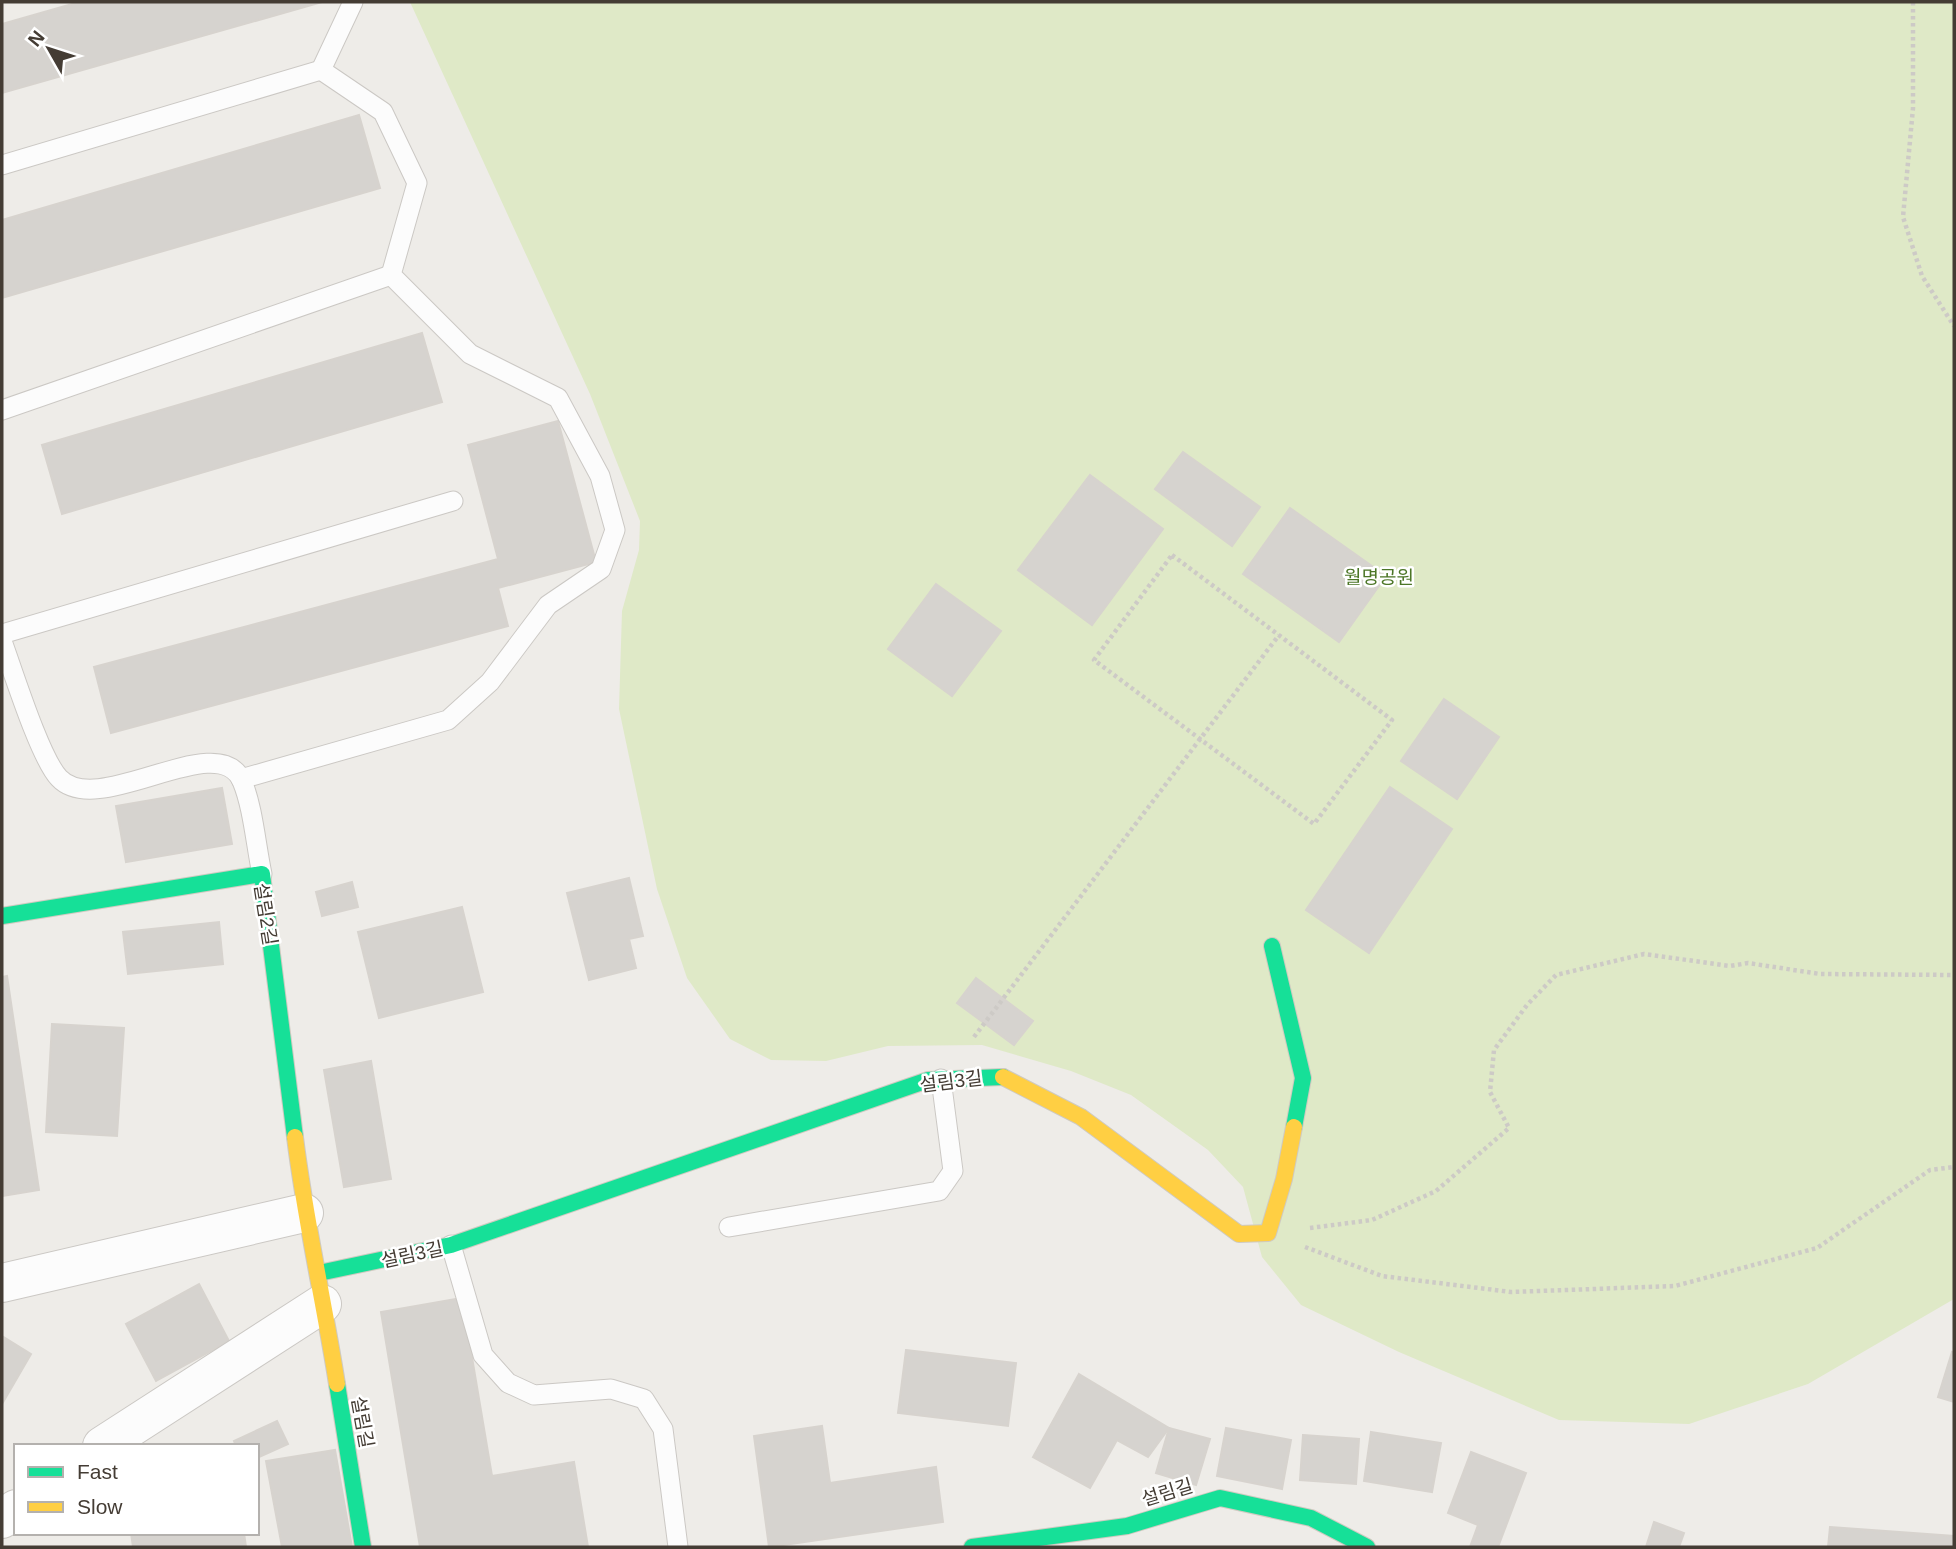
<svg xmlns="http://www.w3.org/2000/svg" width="1956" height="1549" font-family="Helvetica,'Noto Sans KR',sans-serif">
  <rect width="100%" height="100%" fill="#eeece8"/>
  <polygon fill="#dfe9c7" points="410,2 1954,2 1954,1299 1808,1384 1689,1424 1559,1420 1399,1352 1301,1305 1262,1257 1243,1187 1208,1150 1131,1095 1071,1071 982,1045 888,1046 826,1061 771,1060 730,1039 687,978 657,889 619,709 622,611 639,550 640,521 590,394"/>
  <g fill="#d6d3cf" stroke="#d7d3ce" stroke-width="2">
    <polygon points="79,2 322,2 2,93 2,24"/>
    <polygon points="359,115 380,188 2,298 2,220"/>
    <polygon points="422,333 442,402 62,514 42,445"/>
    <polygon points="558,421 596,562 498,588 508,626 111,733 94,667 498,559 468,445"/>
    <polygon points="1183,452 1260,507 1232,546 1155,489"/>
    <polygon points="1090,475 1163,529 1092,625 1018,570"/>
    <polygon points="1290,508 1386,576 1339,642 1243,574"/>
    <polygon points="936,584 1001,631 952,696 888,649"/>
    <polygon points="1444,699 1499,737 1457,799 1401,761"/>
    <polygon points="1390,787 1452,829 1369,953 1306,910"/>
    <polygon points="222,788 232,844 126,862 116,806"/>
    <polygon points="629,878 643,936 629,939 636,968 589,980 567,893"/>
    <polygon points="352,882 358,907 322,916 316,892"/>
    <polygon points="462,907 483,992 379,1018 358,932"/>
    <polygon points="219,922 223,964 128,974 123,932"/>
    <polygon points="7,976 39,1190 2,1196 2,977"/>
    <polygon points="976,978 1033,1021 1014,1045 957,1003"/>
    <polygon points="52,1024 124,1028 117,1136 46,1132"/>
    <polygon points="371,1061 391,1179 344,1187 324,1070"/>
    <polygon points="199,1284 229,1341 156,1381 126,1324"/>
    <polygon points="462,1298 492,1476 574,1462 588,1547 420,1547 381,1312"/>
    <polygon points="2,1336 31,1354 2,1404"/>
    <polygon points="906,1350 1016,1363 1008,1426 898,1413"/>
    <polygon points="1952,1352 1954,1353 1954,1402 1938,1397"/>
    <polygon points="1079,1374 1169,1428 1148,1457 1117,1440 1090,1488 1033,1457"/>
    <polygon points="277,1421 288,1444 257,1458 257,1446 236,1446 234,1441"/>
    <polygon points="822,1426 830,1483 936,1467 943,1522 769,1547 754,1436"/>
    <polygon points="1169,1428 1210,1439 1196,1485 1156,1473"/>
    <polygon points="1226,1428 1291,1440 1282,1489 1217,1476"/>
    <polygon points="1371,1432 1441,1443 1432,1492 1364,1481"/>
    <polygon points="1303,1435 1359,1439 1356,1484 1300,1480"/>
    <polygon points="335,1450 352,1547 282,1547 266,1461"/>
    <polygon points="1471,1452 1526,1473 1498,1547 1470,1547 1478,1525 1448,1513"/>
    <polygon points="1654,1522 1684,1533 1679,1547 1646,1547"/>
    <polygon points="1830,1527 1954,1536 1954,1547 1828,1547"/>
    <polygon points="131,1533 244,1533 246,1547 133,1547"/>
  </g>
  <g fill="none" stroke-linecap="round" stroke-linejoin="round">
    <defs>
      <g id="lane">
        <polyline points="2,165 321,70"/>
        <polyline points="2,410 391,275"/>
        <polyline points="2,634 453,501"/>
        <path d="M2 641C13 671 40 758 59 778 98 820 218 726 242 781 253 807 256 846 262 874"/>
        <polyline points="241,779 448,720 490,682 548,605 601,569 615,530 600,476 558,398 470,354 391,275 417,183 383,112 321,70 353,2"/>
        <polyline points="729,1227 939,1191 953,1171 941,1079"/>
        <polyline points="451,1245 483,1355 508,1383 534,1395 611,1389 644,1399 663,1429 678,1547"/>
      </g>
      <g id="street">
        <polyline points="2,1283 304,1213"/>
        <polyline points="102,1446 322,1304"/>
        <polyline points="2,1519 16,1509"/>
      </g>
      <g id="fast">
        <polyline points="2,916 262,874 295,1137"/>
        <polyline points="1272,946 1303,1078 1294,1127"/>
        <polyline points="319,1273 451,1245 928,1080 1003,1077"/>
        <polyline points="337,1384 363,1547"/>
        <polyline points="972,1547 1127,1526 1220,1498 1311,1518 1367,1547"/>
      </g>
      <g id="slow">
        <polyline points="1003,1077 1081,1117 1239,1234 1268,1233 1284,1179 1294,1127"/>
        <path d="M295 1137C305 1220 324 1301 337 1384"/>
      </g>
    </defs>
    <use href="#lane" stroke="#cbc8c4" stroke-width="21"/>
    <use href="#street" stroke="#cbc8c4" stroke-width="40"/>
    <use href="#fast" stroke="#cfcac0" stroke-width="18"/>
    <use href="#slow" stroke="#cfcac0" stroke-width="18"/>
    <g stroke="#cdcac6" stroke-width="4.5" stroke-dasharray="3.5 3.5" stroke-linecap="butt">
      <polyline points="1913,2 1913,108 1903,217 1922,276 1954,326"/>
      <polygon points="1172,555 1392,720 1314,824 1094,660"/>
      <polyline points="974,1037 1279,635"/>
      <polyline points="1310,1228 1372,1220 1436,1191 1509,1128 1490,1092 1494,1050 1527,1005 1556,975 1644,954 1730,966 1748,963 1820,974 1954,975"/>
      <polyline points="1305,1247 1382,1276 1511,1292 1675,1286 1817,1248 1930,1170 1954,1167"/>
    </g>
    <use href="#lane" stroke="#fcfcfc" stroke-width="19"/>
    <use href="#street" stroke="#fcfcfc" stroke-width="38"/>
    <use href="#fast" stroke="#16e098" stroke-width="16"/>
    <use href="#slow" stroke="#ffcf43" stroke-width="16"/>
  </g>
  <g text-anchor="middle" stroke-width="5" stroke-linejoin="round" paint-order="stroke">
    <g font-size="19" fill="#4c7627" stroke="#fff">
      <text x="1379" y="584">월명공원</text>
    </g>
    <g font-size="19" fill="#443c34" stroke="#fff">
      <text transform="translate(266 914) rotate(81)" y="7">설림2길</text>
      <text transform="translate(951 1081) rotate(-7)" y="7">설림3길</text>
      <text transform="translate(412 1254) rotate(-12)" y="7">설림3길</text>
      <text transform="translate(363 1422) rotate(80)" y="7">설림길</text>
      <text transform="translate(1167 1492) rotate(-17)" y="7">설림길</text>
    </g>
  </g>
  <rect width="1956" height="1549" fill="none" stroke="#443c34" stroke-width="7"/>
  <rect x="14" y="1444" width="245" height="91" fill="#ffffff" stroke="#b4b1ae" stroke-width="2"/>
  <rect x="28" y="1467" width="35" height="10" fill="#16e098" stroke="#b4b1ae" stroke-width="2"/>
  <text x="77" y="1479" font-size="21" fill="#443c34">Fast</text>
  <rect x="28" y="1502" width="35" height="10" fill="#ffcf43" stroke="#b4b1ae" stroke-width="2"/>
  <text x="77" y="1514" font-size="21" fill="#443c34">Slow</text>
  <g transform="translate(49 49) rotate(309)" stroke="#ffffff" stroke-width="5" paint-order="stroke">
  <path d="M0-5L12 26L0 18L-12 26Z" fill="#443c34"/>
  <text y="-10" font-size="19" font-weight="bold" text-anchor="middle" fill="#443c34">N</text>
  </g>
</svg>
